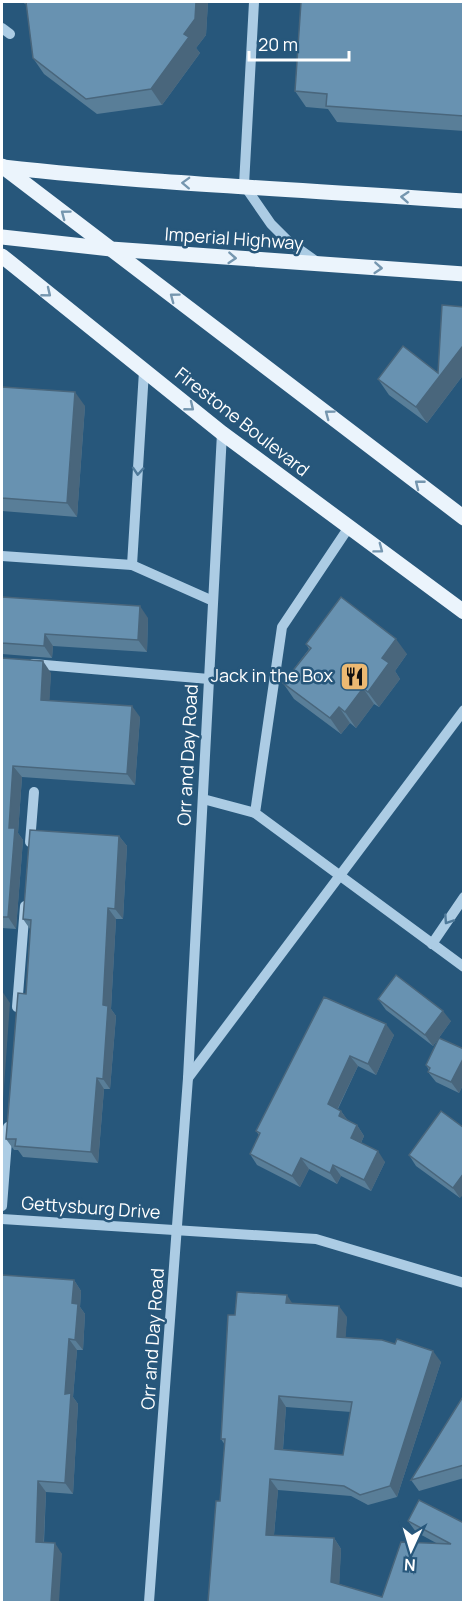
<svg xmlns="http://www.w3.org/2000/svg" width="465" height="1604" font-family="Manrope,sans-serif">
  <rect width="100%" height="100%" fill="#27577b"/>
  <g fill="none" stroke-linecap="round" stroke-linejoin="round">
    <g stroke="#accce4" stroke-width="10">
      <polyline points="254,2 244,185 271,224 289,242 317,262"/>
      <polyline points="2,28 10,34"/>
      <polyline points="349,527 282,627 255,813 464,967"/>
      <polyline points="2,556 132,565 213,601"/>
      <polyline points="132,565 144,371"/>
      <polyline points="33,664 209,679"/>
      <polyline points="203,799 255,813"/>
      <polyline points="30,842 34,792"/>
      <polyline points="432,944 464,897"/>
      <polyline points="17,1007 25,906"/>
      <polyline points="188,1078 222,433"/>
      <polyline points="2,1206 8,1127"/>
      <polyline points="2,1219 316,1239 464,1283"/>
      <polyline points="149,1602 188,1078 464,710"/>
    </g>
    <g stroke="#ebf4fc" stroke-width="15">
      <polyline points="2,166 464,518"/>
      <path d="M3 167C156 184 310 190 464 201"/>
      <polyline points="2,237 111,249 464,274"/>
      <polyline points="2,256 222,433 464,612"/>
    </g>
  </g>
  <g fill="#597e98" fill-rule="evenodd">
    <polygon points="22,2 208,2 206,35 196,48 200,53 162,105 97,114 44,74 33,58 27,5"/>
    <polygon points="464,2 464,131 337,122 328,109 306,107 295,91"/>
    <polygon points="464,307 464,374 427,423 389,395 378,379 438,373"/>
    <polygon points="2,387 85,406 77,517 2,511"/>
    <polygon points="2,597 148,618 147,652 53,646 52,658 2,654"/>
    <polygon points="306,644 407,654 395,671 400,679 379,707 374,704 356,728 350,723 341,734 294,699 283,683 309,649"/>
    <polygon points="2,658 51,673 49,700 140,717 135,785 22,777 18,833 23,840 16,929 2,928"/>
    <polygon points="119,836 127,846 123,919 116,919 111,1009 116,1016 110,1089 104,1089 98,1163 23,1157 18,1150 14,1150 6,1139 26,994 30,929 23,919"/>
    <polygon points="324,997 394,1035 376,1075 358,1066 338,1109 341,1111 348,1121 357,1125 364,1136 361,1143 385,1162 371,1191 341,1176 337,1184 309,1169 300,1187 257,1165 250,1154 259,1135 256,1131"/>
    <polygon points="378,999 451,1021 433,1046 386,1010"/>
    <polygon points="464,1049 464,1083 459,1093 436,1082 428,1072 429,1070 426,1065"/>
    <polygon points="441,1111 460,1198 416,1166 409,1155"/>
    <polygon points="74,1280 81,1291 80,1307 85,1314 83,1350 77,1350 73,1397 78,1404 73,1494 46,1492 44,1543 62,1554 2,1602"/>
    <path d="M292 1303 347 1317 345 1338 441 1362 397 1497 368 1505 351 1496 278 1490 274 1535 334 1538 341 1549 339 1584 382 1597 438 1544 416 1532 408 1521 464 1523V1602H208L220 1501 225 1445 221 1439 235 1315ZM286 1407 351 1412 343 1455 283 1450Z"/>
    <polygon points="464,1395 464,1478 419,1491 411,1480"/>
  </g>
  <g fill="#49667c">
    <polygon points="196,2 208,2 206,35 196,48 200,53 162,105 151,89 184,34"/>
    <polygon points="462,347 464,349 464,374 427,423 416,407"/>
    <polygon points="75,392 85,406 77,517 67,503"/>
    <polygon points="140,606 148,618 147,652 138,640"/>
    <polygon points="45,634 53,646 52,658 44,646"/>
    <polygon points="396,639 407,654 395,671 400,679 379,707 368,692 382,658"/>
    <polygon points="43,661 51,673 49,711 41,700"/>
    <polygon points="363,688 374,704 356,728 345,712"/>
    <polygon points="132,706 140,717 135,785 127,774"/>
    <polygon points="339,707 350,723 341,734 330,718"/>
    <polygon points="13,766 22,777 18,833 23,840 16,929 8,917 9,828"/>
    <polygon points="119,836 127,846 123,919 115,909"/>
    <polygon points="108,908 116,919 111,1009 116,1016 110,1089 103,1079 103,1005"/>
    <polygon points="2,991 10,1003 2,1115"/>
    <polygon points="443,1011 451,1021 433,1046 425,1035"/>
    <polygon points="386,1024 394,1035 376,1075 368,1064"/>
    <polygon points="350,1056 358,1066 335,1114 328,1104"/>
    <polygon points="464,1057 464,1083 459,1093 451,1082"/>
    <polygon points="97,1078 104,1089 98,1163 91,1152"/>
    <polygon points="341,1111 349,1122 339,1116"/>
    <polygon points="357,1125 364,1136 358,1149 351,1138"/>
    <polygon points="378,1151 385,1162 371,1191 364,1180"/>
    <polygon points="301,1158 309,1169 300,1187 292,1176"/>
    <polygon points="333,1165 341,1176 337,1184 330,1173"/>
    <polygon points="464,1173 464,1194 460,1198 453,1188"/>
    <polygon points="74,1280 81,1291 80,1307 85,1314 83,1350 75,1340 72,1303"/>
    <polygon points="287,1295 294,1306 286,1303"/>
    <polygon points="339,1306 347,1317 345,1348 337,1337"/>
    <polygon points="69,1339 77,1350 73,1397 78,1404 73,1494 65,1483 65,1394"/>
    <polygon points="433,1351 441,1362 397,1497 390,1486"/>
    <polygon points="279,1396 286,1407 282,1460 275,1449"/>
    <polygon points="270,1479 278,1490 273,1545 266,1535"/>
    <polygon points="38,1481 46,1492 43,1553 36,1542"/>
    <polygon points="334,1538 341,1549 339,1592 331,1582"/>
    <polygon points="55,1543 62,1554 59,1602 51,1602"/>
  </g>
  <g fill="#6892b1" stroke="#49667c" stroke-width="1.5" fill-rule="evenodd">
    <polygon points="26,2 196,2 195,19 184,34 189,37 151,89 86,99 33,58"/>
    <polygon points="301,2 464,2 464,116 326,106 327,94 295,91"/>
    <polygon points="442,305 464,307 464,347 462,347 416,407 378,379 403,346 438,373"/>
    <polygon points="2,387 75,392 67,503 2,498"/>
    <polygon points="2,597 140,606 138,640 45,634 44,646 2,643"/>
    <polygon points="341,597 396,639 382,658 389,663 368,692 363,688 345,712 339,707 330,718 283,683 311,648 306,644"/>
    <polygon points="2,658 43,661 41,700 132,706 127,774 13,766 9,828 15,828 8,917 2,917"/>
    <polygon points="30,830 119,836 115,909 108,908 103,1005 108,1006 103,1079 97,1078 91,1152 15,1146 16,1139 6,1139 18,993 26,994 31,920 23,919"/>
    <polygon points="396,975 443,1011 425,1035 378,999"/>
    <polygon points="324,997 386,1024 368,1064 350,1056 328,1104 341,1111 339,1116 357,1125 351,1138 378,1151 364,1180 333,1165 330,1173 301,1158 292,1176 250,1154 260,1133 256,1131"/>
    <polygon points="439,1038 464,1049 464,1057 451,1082 428,1072 430,1068 426,1065"/>
    <polygon points="441,1111 464,1128 464,1173 453,1188 409,1155"/>
    <polygon points="2,1275 74,1280 72,1303 78,1304 75,1340 69,1339 65,1394 71,1393 65,1483 38,1481 36,1542 55,1543 51,1602 2,1602"/>
    <path d="M237 1292 287 1295 286 1303 339 1306 337 1337 382 1340 395 1344 397 1339 433 1351 390 1486 360 1495 344 1486 270 1479 266 1535 334 1538 331 1582 382 1597 401 1542 451 1544 408 1521 419 1500 464 1523V1602H208L216 1501H220L225 1439H221L228 1315H235ZM279 1396 352 1402 343 1455 275 1449Z"/>
    <polygon points="464,1395 464,1465 411,1480"/>
  </g>
  <defs><path id="oneway-chevron" d="M-2-3.5L2.5 0L-2 3.5" fill="none" stroke-width="1.6" stroke-linecap="round" stroke-linejoin="round" transform="scale(1.5)"/></defs>
  <g stroke="#7596af">
    <use href="#oneway-chevron" transform="translate(186 183) rotate(-178)"/>
    <use href="#oneway-chevron" transform="translate(405 197) rotate(-176)"/>
    <use href="#oneway-chevron" transform="translate(65 214) rotate(-143)"/>
    <use href="#oneway-chevron" transform="translate(232 258) rotate(4)"/>
    <use href="#oneway-chevron" transform="translate(378 268) rotate(4)"/>
    <use href="#oneway-chevron" transform="translate(47 293) rotate(39)"/>
    <use href="#oneway-chevron" transform="translate(174 297) rotate(-143)"/>
    <use href="#oneway-chevron" transform="translate(190 407) rotate(39)"/>
    <use href="#oneway-chevron" transform="translate(329 414) rotate(-143)"/>
    <use href="#oneway-chevron" transform="translate(419 484) rotate(-142)"/>
    <use href="#oneway-chevron" transform="translate(379 549) rotate(37)"/>
  </g>
  <g stroke="#4f7a9a">
    <use href="#oneway-chevron" transform="translate(138 471) rotate(94)"/>
    <use href="#oneway-chevron" transform="translate(448 920) rotate(124)"/>
  </g>
  <defs>
    <symbol id="restaurant-square" viewBox="-11 -11 22 22"><rect x="-9" y="-9" width="18" height="18" rx="4" fill="#ecb972" stroke="#27577b"/><path d="M-5-6h1v4h1v-4h1v4h1v-4h1v5L-1.5 .5V6h-2V.5L-5-1ZM5-6V6H3V1.5H1.5Q1.5-4 5-6Z" fill="#111"/></symbol>
  </defs>
  <g fill-rule="evenodd">
    <use href="#restaurant-square" x="338" y="660" width="33" height="33"/>
  </g>
  <g text-anchor="middle" stroke-width="5" stroke-linejoin="round" paint-order="stroke">
    <g font-size="18" fill="#fff" stroke="#27577b">
      <text transform="translate(234 239) rotate(4)" y="6">Imperial Highway</text>
      <text transform="translate(242 422) rotate(38)" y="6">Firestone Boulevard</text>
      <text transform="translate(188 755) rotate(-87)" y="6">Orr and Day Road</text>
      <text transform="translate(91 1208) rotate(4)" y="6">Gettysburg Drive</text>
      <text transform="translate(153 1339) rotate(-86)" y="6">Orr and Day Road</text>
    </g>
    <g font-size="18" fill="#fff" stroke="#27577b" text-anchor="end">
      <text x="333" y="682">Jack in the Box</text>
    </g>
  </g>
  <rect width="465" height="1604" fill="none" stroke="#ffffff" stroke-width="6"/>
  <g transform="translate(411 1550) rotate(184)" stroke="#27577b" stroke-width="4.5" paint-order="stroke">
  <path d="M0-4.5L10 22L0 15L-10 22Z" fill="#ffffff"/>
  <text y="-9" font-size="16" font-weight="bold" text-anchor="middle" fill="#ffffff">N</text>
  </g>
  <path d="M249 51v9h100v-9" fill="none" stroke="#ffffff" stroke-width="3"/>
  <text x="258" y="51" font-size="18" fill="#ffffff" stroke="#27577b" stroke-width="4.5" paint-order="stroke">20 m</text>
</svg>
